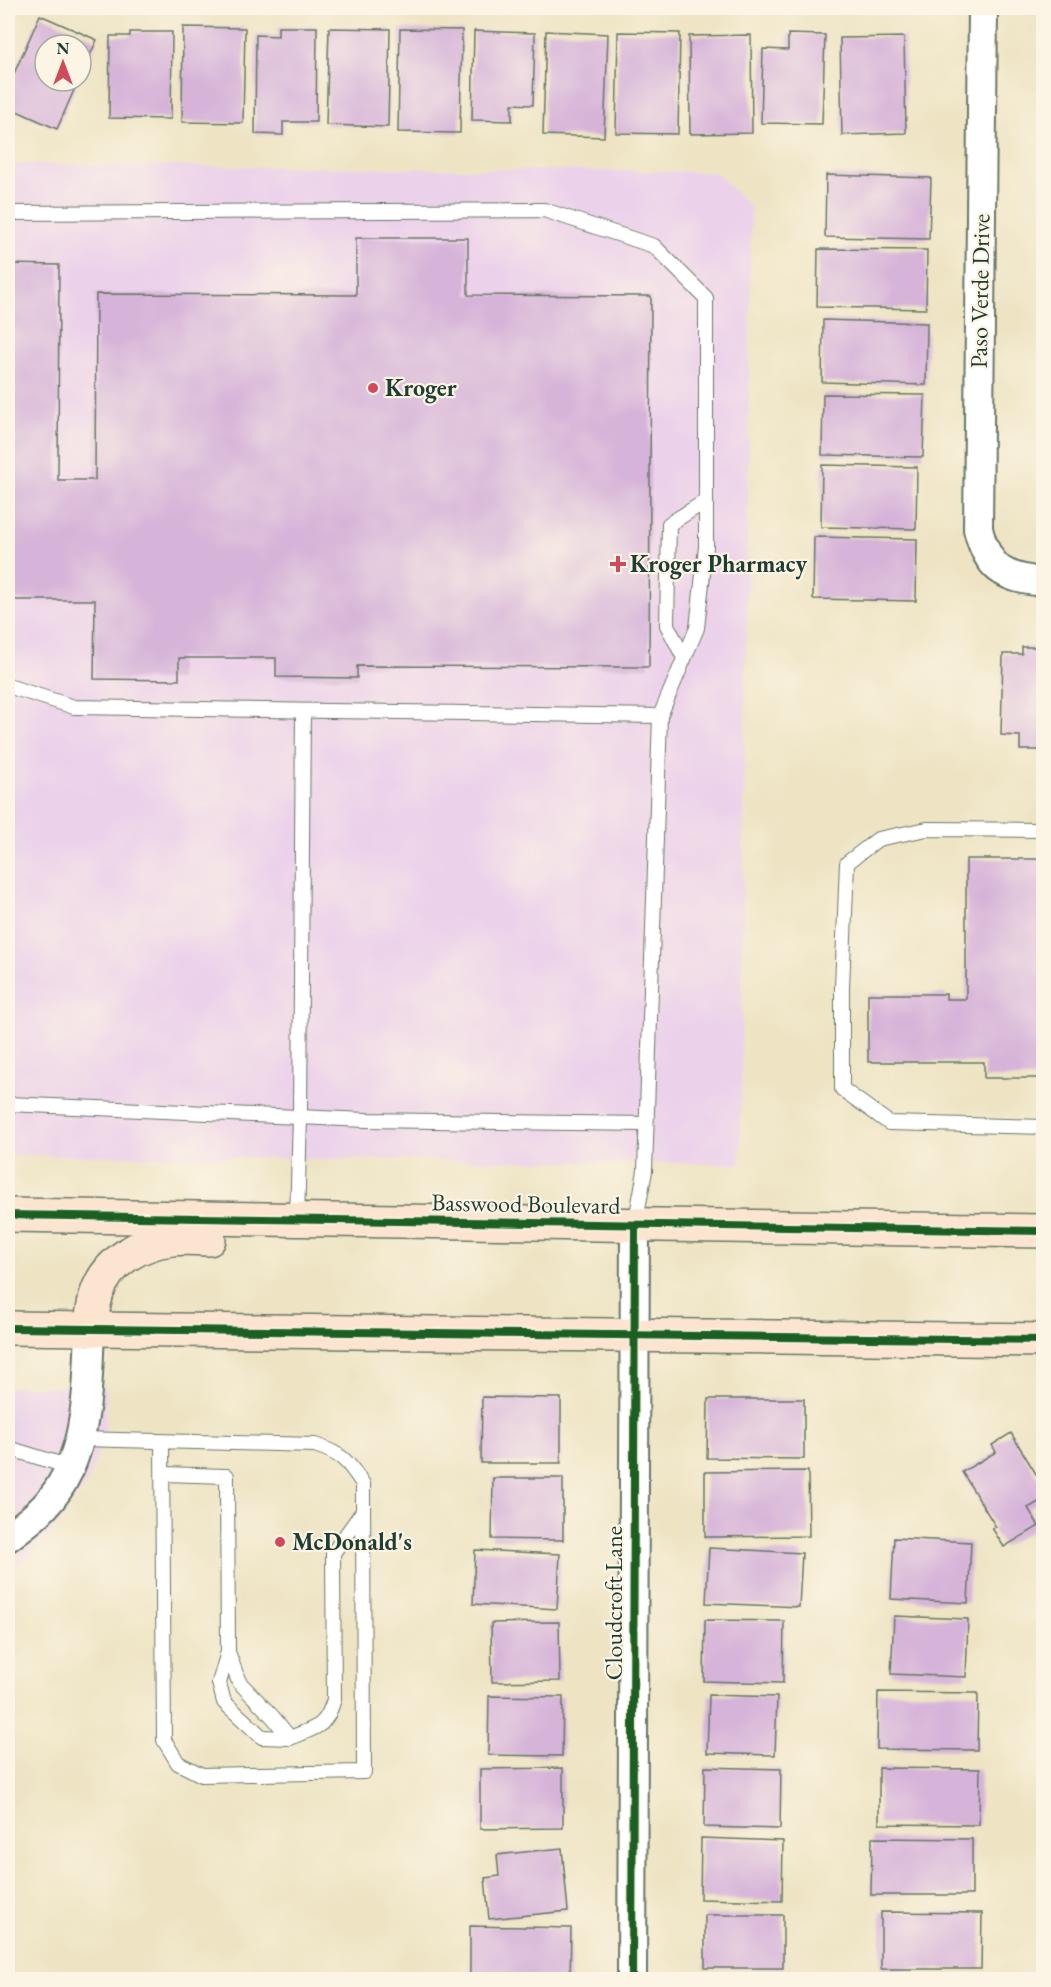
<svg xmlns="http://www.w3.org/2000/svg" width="1051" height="1987" font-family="'EB Garamond',serif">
  <rect width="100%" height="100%" fill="#fcf5e5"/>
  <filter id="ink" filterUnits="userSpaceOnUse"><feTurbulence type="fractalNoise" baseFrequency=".0167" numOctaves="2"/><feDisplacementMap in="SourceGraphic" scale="12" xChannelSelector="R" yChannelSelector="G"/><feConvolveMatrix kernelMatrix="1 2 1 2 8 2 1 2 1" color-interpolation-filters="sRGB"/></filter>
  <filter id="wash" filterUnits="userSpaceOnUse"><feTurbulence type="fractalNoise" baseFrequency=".008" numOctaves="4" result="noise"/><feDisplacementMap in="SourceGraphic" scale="24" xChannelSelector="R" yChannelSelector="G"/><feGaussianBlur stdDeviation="1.35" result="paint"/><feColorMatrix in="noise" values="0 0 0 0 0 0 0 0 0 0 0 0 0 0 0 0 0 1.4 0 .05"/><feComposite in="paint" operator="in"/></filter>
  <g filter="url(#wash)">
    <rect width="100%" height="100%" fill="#eee4c4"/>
    <g fill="#ecd1ea">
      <polygon points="8,164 716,172 751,208 740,1164 8,1155"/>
      <polygon points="8,1387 106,1387 105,1434 88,1481 51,1534 8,1573"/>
    </g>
    <g id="blocks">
      <g fill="#d6b3d9">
        <polygon points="40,15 97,40 81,75 81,45 45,45 45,81 78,81 57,129 8,107 8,87"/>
        <polygon points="183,27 245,28 243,123 182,122"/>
        <polygon points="278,27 317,27 316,122 283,122 283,135 255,134 256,35 278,36"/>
        <polygon points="329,28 390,29 388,127 326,125"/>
        <polygon points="400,29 462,30 460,133 398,132"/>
        <polygon points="474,31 535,33 533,105 512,104 512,121 472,120"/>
        <polygon points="546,31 608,34 604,137 543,135"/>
        <polygon points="130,32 172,32 171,119 109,118 110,36 130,36"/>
        <polygon points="618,32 680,33 678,134 616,133"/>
        <polygon points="788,34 825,35 822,124 761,123 763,49 788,50"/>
        <polygon points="751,35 752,133 690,134 689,36"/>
        <polygon points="904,37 906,133 842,135 840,38"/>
        <polygon points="826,175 931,178 929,239 825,237"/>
        <polygon points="356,238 468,238 468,295 651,296 649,667 357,666 357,678 276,677 276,658 179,658 179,680 94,679 95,600 8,600 8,264 59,265 58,480 95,480 96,294 356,295"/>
        <polygon points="818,249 927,250 926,309 817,307"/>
        <polygon points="823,320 927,323 926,385 822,382"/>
        <polygon points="823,394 925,395 923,457 822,455"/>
        <polygon points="822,465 917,467 916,529 821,527"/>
        <polygon points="814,537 917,539 916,601 813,599"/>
        <polygon points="1022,647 1044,647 1044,750 1020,750 1020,736 1001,735 1003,654 1022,654"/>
        <polygon points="966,859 1044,859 1044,1078 984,1078 984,1062 868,1062 868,994 946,994 946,999 966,999"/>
        <polygon points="482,1397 561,1398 561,1463 481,1463"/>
        <polygon points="708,1399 804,1399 804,1459 707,1458"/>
        <polygon points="1011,1433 1044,1487 1044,1499 1028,1508 1039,1526 1004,1547 992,1528 996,1527 962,1472 996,1452 992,1445"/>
        <polygon points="808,1471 809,1536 705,1537 705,1472"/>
        <polygon points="493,1478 563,1478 563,1540 492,1539"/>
        <polygon points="894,1538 971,1542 968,1603 891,1599"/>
        <polygon points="709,1548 802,1553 799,1607 706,1603"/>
        <polygon points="475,1550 560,1554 557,1609 473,1604"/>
        <polygon points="894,1616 968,1619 966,1677 891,1674"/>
        <polygon points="705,1620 784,1621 783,1683 704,1681"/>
        <polygon points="559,1622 560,1681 492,1682 491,1623"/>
        <polygon points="878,1692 978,1693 977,1750 877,1749"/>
        <polygon points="709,1695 777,1697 775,1755 707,1753"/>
        <polygon points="489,1696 563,1697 562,1756 488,1755"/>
        <polygon points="705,1767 781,1769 780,1829 704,1827"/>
        <polygon points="563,1768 563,1828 480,1829 480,1769"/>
        <polygon points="879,1768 980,1769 979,1825 879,1824"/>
        <polygon points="701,1838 783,1841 782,1901 700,1899"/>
        <polygon points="872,1838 972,1839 972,1895 871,1895"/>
        <polygon points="562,1848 568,1911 489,1919 485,1878 499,1876 497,1855"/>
        <polygon points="881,1912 982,1913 981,1969 881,1969"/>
        <rect x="705" y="1915" width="78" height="53"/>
        <polygon points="470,1926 571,1928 570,1980 470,1980"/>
      </g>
    </g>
  </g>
  <g filter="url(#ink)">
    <use href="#blocks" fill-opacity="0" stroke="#677766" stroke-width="1.5"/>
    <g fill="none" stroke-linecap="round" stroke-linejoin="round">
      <defs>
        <g id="service">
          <polyline points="8,213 544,210 654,246 706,298 706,547 697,628 660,716 645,1171 635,1225"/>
          <polyline points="684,658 667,625 669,524 706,501"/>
          <polyline points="8,686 74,707 660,716"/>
          <polyline points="1044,830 927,829 878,839 847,863 842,988 842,1089 889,1123 1044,1127"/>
          <polyline points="8,1104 366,1120 646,1124"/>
          <polyline points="297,1219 300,1117 303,711"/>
          <path d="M80 1439 315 1445C342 1454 347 1460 363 1484L364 1772 202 1775 178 1763 164 1740 162 1442"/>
          <polyline points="8,1448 70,1467"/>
          <path d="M163 1474 227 1476 228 1652 239 1682 272 1716 290 1738C316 1727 326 1728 334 1699L333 1553 363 1511"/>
          <polyline points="228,1652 219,1683 224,1702 262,1737 290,1738"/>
        </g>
        <g id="minor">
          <path d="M983 8 978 529C988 569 1003 578 1044 582"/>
          <path d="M8 1537C17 1530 27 1523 37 1514 89 1467 87 1394 90 1330"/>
          <polyline points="632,1980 635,1226"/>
        </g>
        <g id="secondary">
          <polyline points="8,1215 1044,1231"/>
          <polyline points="8,1328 1044,1340"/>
          <path d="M90 1330C92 1318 93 1305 97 1293 108 1261 139 1243 172 1239 184 1237 197 1239 209 1239"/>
        </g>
      </defs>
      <use href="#service" stroke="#677766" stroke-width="16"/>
      <use href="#minor" stroke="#677766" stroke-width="32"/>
      <use href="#secondary" stroke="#677766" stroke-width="36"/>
      <use href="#service" stroke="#fff" stroke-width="14"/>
      <use href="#minor" stroke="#fff" stroke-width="28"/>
      <use href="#secondary" stroke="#fce5d0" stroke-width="33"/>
      <defs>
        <g id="cycleway">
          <polyline points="8,1215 1044,1231"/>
          <polyline points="8,1328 1044,1340"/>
          <polyline points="632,1980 635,1226"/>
        </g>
      </defs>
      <use href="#cycleway" stroke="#fcf5e5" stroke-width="11"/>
      <use href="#cycleway" stroke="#1b5e20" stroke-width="8"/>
    </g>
  </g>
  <g fill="#d1495b" stroke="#fcf5e5" stroke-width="2">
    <circle cx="373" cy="388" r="6"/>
    <path d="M615 555h6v6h6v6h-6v6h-6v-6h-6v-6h6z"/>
    <circle cx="280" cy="1542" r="6"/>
  </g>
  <g text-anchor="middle" stroke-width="4.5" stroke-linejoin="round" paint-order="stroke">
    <g font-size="24" fill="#1f3d34" stroke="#fcf5e5">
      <text transform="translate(980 291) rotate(-89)" y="8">Paso Verde Drive</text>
      <text transform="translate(526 1204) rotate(1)" y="8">Basswood Boulevard</text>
      <text transform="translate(614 1603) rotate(-90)" y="8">Cloudcroft Lane</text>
    </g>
    <g font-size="24" font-weight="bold" fill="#1f3d34" stroke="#fcf5e5" text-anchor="start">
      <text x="385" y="396">Kroger</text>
      <text x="630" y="572">Kroger Pharmacy</text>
      <text x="292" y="1550">McDonald's</text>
    </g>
  </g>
  <rect width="1051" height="1987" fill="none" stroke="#fcf5e5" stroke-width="30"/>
  <g transform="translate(63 63)"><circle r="28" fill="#fcf5e5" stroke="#a4ab9e" stroke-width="1.5"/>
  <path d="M0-4.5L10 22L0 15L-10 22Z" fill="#d1495b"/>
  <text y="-9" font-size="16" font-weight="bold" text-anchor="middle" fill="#1f3d34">N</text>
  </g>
</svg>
